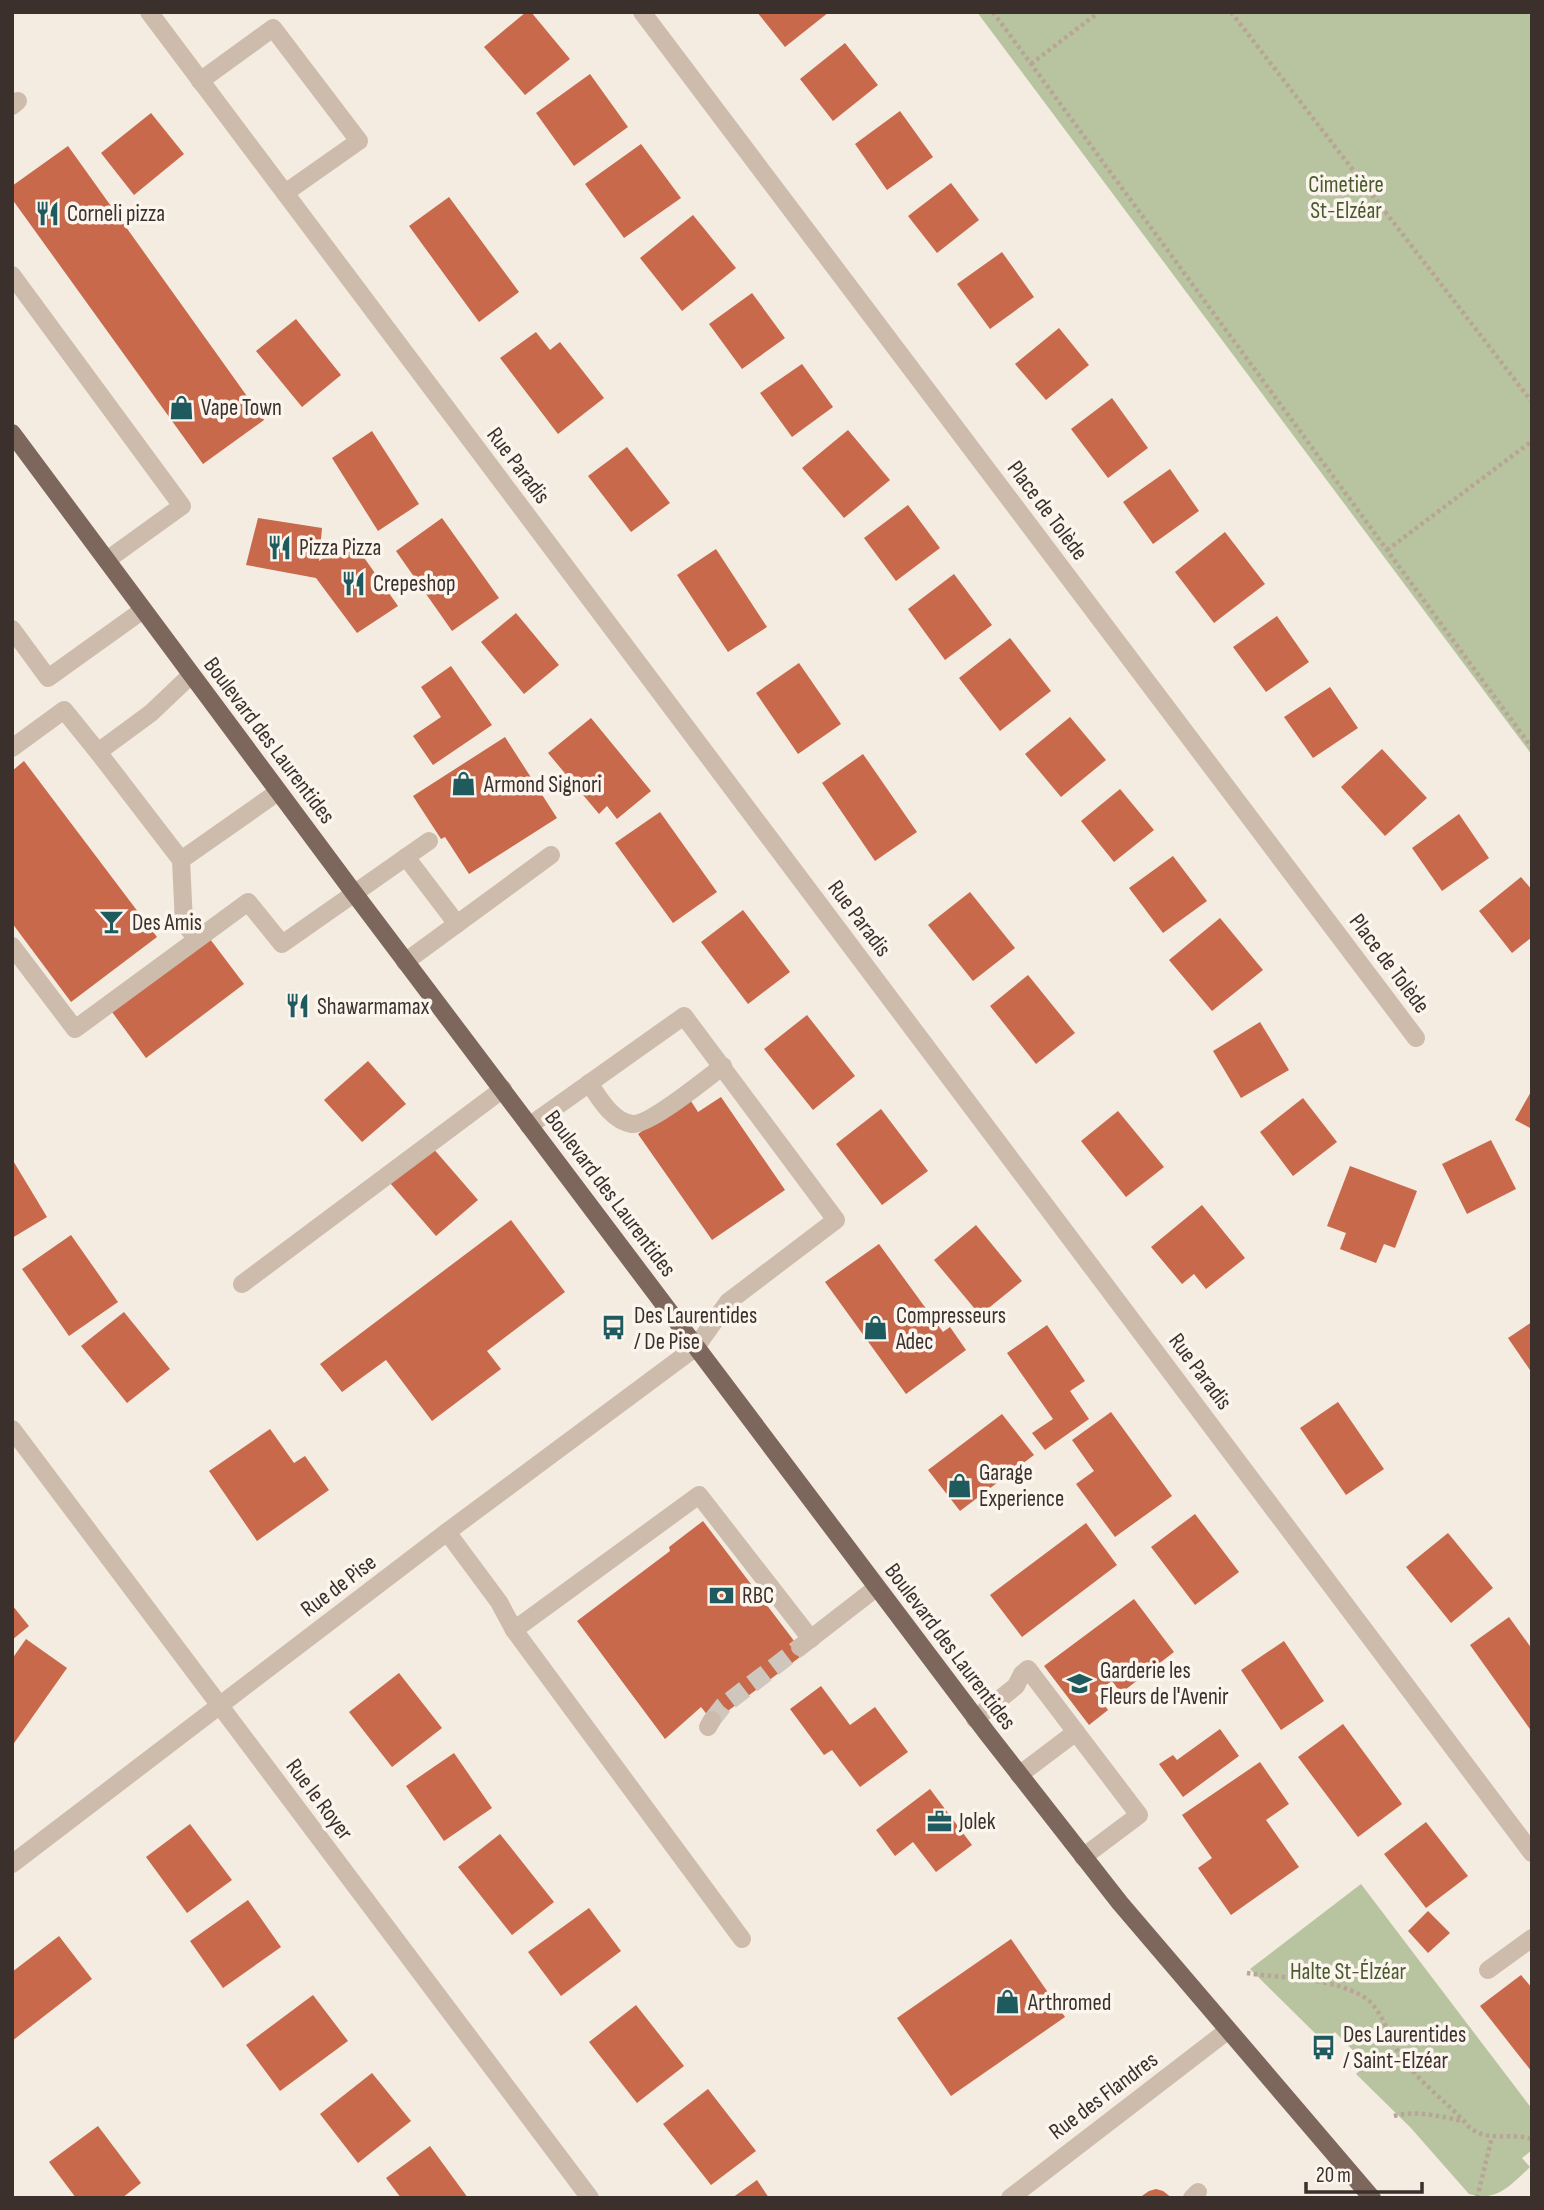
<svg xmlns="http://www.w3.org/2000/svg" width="1544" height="2210" font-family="'Sofia Sans Condensed',sans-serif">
  <rect width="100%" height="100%" fill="#f4ebe1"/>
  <g fill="#b8c4a0">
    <polygon points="977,12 1532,12 1532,755"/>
    <path d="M1361 1884 1532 2109V2150L1522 2158 1530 2167C1511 2185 1496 2203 1469 2194L1410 2127 1356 2074 1366 2064 1335 2032 1324 2042 1250 1969Z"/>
  </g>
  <g fill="#c8694b">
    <polygon points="526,12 531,12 570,59 525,95 484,47"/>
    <polygon points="757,12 829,12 785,47"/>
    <polygon points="845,43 878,85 833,121 800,79"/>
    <polygon points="590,74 628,127 574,166 536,113"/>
    <polygon points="900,111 933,157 887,190 855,144"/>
    <polygon points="151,113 184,154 134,195 101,153"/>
    <polygon points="641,144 681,198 624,238 585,184"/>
    <polygon points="68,146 264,420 203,464 12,199 12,186"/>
    <polygon points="951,183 979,220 937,253 908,216"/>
    <polygon points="449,197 519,292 479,322 409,226"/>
    <polygon points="693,215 736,268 682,311 640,258"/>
    <polygon points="1002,252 1034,297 990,329 957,284"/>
    <polygon points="752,293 785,338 742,369 709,324"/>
    <polygon points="296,319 341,375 302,407 256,351"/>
    <polygon points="1059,328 1089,365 1046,400 1015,364"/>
    <polygon points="536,332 550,350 560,342 604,398 558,434 500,358"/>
    <polygon points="802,364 833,407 792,437 760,393"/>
    <polygon points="1112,398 1148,448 1108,478 1071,429"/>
    <polygon points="848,430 890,480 844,518 802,468"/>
    <polygon points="372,431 419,504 378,531 332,458"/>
    <polygon points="627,447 670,503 631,532 588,476"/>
    <polygon points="1170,469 1199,511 1153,544 1123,502"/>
    <polygon points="908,505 940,548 896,581 864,538"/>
    <polygon points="258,518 322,528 319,561 351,539 398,606 357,633 316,578 246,565"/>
    <polygon points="442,518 499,598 452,631 396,551"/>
    <polygon points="1225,532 1265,584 1214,623 1175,572"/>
    <polygon points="716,549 767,627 728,652 677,575"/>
    <polygon points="954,574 992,625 945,660 908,609"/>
    <polygon points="516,613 559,665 524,694 481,642"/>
    <polygon points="1277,616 1309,662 1266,692 1233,647"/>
    <polygon points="1010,638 1051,691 1000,731 959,678"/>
    <polygon points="799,663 841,724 798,754 756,693"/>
    <polygon points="451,666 492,725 433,765 413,736 441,717 421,687"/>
    <polygon points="1330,687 1358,728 1313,758 1284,717"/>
    <polygon points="1070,717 1106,760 1061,797 1025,754"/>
    <polygon points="591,718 651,791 617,819 607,806 599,814 548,753"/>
    <polygon points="505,737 557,818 469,874 445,837 441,839 413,796"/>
    <polygon points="1382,749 1427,798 1385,836 1341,787"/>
    <polygon points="863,754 917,832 875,861 822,783"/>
    <polygon points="24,761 157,937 71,1002 12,923 12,771"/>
    <polygon points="1120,789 1154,830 1114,862 1081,821"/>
    <polygon points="660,812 717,892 673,923 615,843"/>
    <polygon points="1459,814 1489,858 1442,891 1412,848"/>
    <polygon points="1173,856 1207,901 1163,933 1129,888"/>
    <polygon points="1521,877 1532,890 1532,937 1512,953 1479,911"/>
    <polygon points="970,892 1015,948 973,981 928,925"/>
    <polygon points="743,910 790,972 748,1004 701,942"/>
    <polygon points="1220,918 1263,970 1212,1011 1169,960"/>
    <polygon points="210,939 244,984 146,1058 112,1012"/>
    <polygon points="1028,975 1075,1033 1036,1064 990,1006"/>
    <polygon points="807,1015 855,1076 813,1110 764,1049"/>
    <polygon points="1260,1022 1289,1070 1241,1098 1213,1051"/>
    <polygon points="368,1061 406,1104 362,1142 324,1100"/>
    <polygon points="1532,1090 1532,1129 1515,1120"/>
    <polygon points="721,1097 785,1190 712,1240 638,1134 689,1098 698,1112"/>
    <polygon points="1303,1098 1337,1142 1293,1176 1260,1132"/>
    <polygon points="881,1109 928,1171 882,1205 836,1144"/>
    <polygon points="1118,1111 1164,1167 1126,1197 1081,1141"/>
    <polygon points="1491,1140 1516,1189 1467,1214 1442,1164"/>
    <polygon points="432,1147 478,1200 436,1236 390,1183"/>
    <polygon points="12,1159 47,1217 12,1238"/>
    <polygon points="1350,1166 1417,1191 1395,1248 1384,1244 1376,1263 1340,1249 1346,1233 1327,1226"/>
    <polygon points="1202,1205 1245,1258 1206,1289 1194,1274 1182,1284 1151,1247"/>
    <polygon points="511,1220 565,1292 487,1351 501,1369 432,1421 386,1360 342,1392 320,1364"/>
    <polygon points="976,1225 1022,1281 980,1315 934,1260"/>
    <polygon points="71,1235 118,1302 69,1336 22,1269"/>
    <polygon points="879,1244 943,1332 950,1327 966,1350 906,1394 825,1282"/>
    <polygon points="124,1312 170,1369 127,1403 81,1346"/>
    <polygon points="1532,1322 1532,1373 1508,1338"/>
    <polygon points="1047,1325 1085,1381 1070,1391 1089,1419 1045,1450 1032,1433 1053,1419 1007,1353"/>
    <polygon points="1338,1402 1384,1469 1346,1495 1300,1428"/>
    <polygon points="1111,1412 1172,1496 1115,1537 1076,1484 1094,1471 1072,1440"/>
    <polygon points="1002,1414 1034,1455 960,1511 928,1470"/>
    <polygon points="270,1429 294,1463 305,1456 329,1490 257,1541 209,1471"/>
    <polygon points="1195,1514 1239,1572 1195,1605 1151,1547"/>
    <polygon points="703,1521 804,1654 713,1722 701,1707 665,1739 577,1621 670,1551 669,1547"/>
    <polygon points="1086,1523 1117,1565 1022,1637 990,1595"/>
    <polygon points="1448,1533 1493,1588 1451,1623 1406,1567"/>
    <polygon points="1134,1599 1174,1652 1121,1693 1112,1681 1095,1693 1108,1710 1089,1725 1044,1666"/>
    <polygon points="12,1605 29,1626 12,1640"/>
    <polygon points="1509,1617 1532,1649 1532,1732 1470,1645"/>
    <polygon points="26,1639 67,1668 12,1746 12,1659"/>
    <polygon points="1284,1641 1324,1701 1281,1730 1241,1670"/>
    <polygon points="399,1673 442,1728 392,1767 349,1712"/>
    <polygon points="821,1686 850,1725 875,1707 908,1752 860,1787 832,1750 824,1755 790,1709"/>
    <polygon points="1343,1724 1402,1804 1358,1837 1298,1757"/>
    <polygon points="1220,1729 1239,1756 1183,1797 1159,1764 1173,1755 1177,1760"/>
    <polygon points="454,1753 492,1808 444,1841 406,1786"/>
    <polygon points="1260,1762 1289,1804 1266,1820 1299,1867 1231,1915 1198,1868 1212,1858 1182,1815"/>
    <polygon points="930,1789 972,1845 936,1872 913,1842 895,1856 876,1830"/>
    <polygon points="1426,1822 1468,1876 1426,1908 1384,1854"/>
    <polygon points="190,1824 232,1880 187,1913 146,1857"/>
    <polygon points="500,1834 554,1902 512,1935 458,1867"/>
    <polygon points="248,1900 281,1947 223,1988 190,1941"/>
    <polygon points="589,1908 621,1951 561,1996 528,1952"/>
    <polygon points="1428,1911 1450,1933 1428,1953 1408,1931"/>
    <polygon points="59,1936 92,1979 12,2041 12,1972"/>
    <polygon points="1011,1939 1065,2017 951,2096 897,2018"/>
    <polygon points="1521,1975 1532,1988 1532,2072 1480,2006"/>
    <polygon points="313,1995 348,2041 280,2091 246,2045"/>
    <polygon points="636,2005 684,2066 637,2103 589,2042"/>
    <polygon points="372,2073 411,2121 358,2163 320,2114"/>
    <polygon points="708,2089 756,2151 711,2185 663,2124"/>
    <polygon points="98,2126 141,2183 122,2198 76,2198 49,2162"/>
    <polygon points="430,2146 468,2198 401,2198 386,2178"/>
    <polygon points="757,2180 769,2198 732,2198"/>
    <polygon points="1156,2189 1163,2191 1172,2198 1139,2198 1149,2191"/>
  </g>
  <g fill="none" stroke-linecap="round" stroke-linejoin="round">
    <polyline stroke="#cfc6bd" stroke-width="18" stroke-dasharray="18 9" stroke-linecap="butt" points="712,1720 723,1706 800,1647"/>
    <g stroke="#b9a596" stroke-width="4.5" stroke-dasharray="3.5 3.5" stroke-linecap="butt">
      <polyline points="993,12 1532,748"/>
      <polyline points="1231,12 1532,402"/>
      <polyline points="1031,64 1099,12"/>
      <polyline points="1387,550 1532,441"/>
      <path d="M1247 1973C1284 1979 1331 1977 1364 1997 1383 2009 1388 2038 1401 2056 1419 2083 1448 2102 1469 2127 1488 2143 1510 2132 1532 2139"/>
      <path d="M1394 2116C1416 2110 1440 2116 1462 2121"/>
      <polyline points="1477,2198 1492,2137"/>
    </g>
    <g stroke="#cdbbac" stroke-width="18">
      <polyline points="149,12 1532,1853"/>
      <polyline points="642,12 1416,1038"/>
      <polyline points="200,81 273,28 359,141 285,193"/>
      <polyline points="12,106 18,101"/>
      <polyline points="12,275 182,506 107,560"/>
      <polyline points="12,629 48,678 143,610"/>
      <polyline points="191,675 151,713 98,752 181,860 278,792"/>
      <polyline points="12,748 64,710 98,752"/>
      <polyline points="406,857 457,924"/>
      <polyline points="181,860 184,923 197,939"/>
      <polyline points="12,946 75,1029 248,902 282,944 429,841"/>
      <polyline points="405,962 551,855"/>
      <path d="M589 1083C599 1098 612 1121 632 1124 649 1126 707 1078 723 1066"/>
      <polyline points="242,1284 503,1089"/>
      <polyline points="12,1429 590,2198"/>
      <polyline points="447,1532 499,1602 514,1630 742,1939"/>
      <polyline points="514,1630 699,1495 811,1639"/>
      <polyline points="800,1647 876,1588"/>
      <polyline points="975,1719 1016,1686 1022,1674 1028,1669 1139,1815 1083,1857"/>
      <polyline points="708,1727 712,1720"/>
      <polyline points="1019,1775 1076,1732"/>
      <polyline points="12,1864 447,1532 696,1347 728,1302 836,1220 684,1016 529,1126"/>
      <polyline points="1488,1970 1532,1938"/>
      <polyline points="1010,2198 1227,2031"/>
      <polyline points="1192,2198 1198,2192"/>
    </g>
    <polyline stroke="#7d675c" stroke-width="18" points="12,433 354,893 987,1733 1120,1903 1372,2198"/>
  </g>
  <defs>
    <symbol id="restaurant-bare" viewBox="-9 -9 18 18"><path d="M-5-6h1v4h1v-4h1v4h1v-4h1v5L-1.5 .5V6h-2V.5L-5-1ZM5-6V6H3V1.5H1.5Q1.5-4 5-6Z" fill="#1f5a5e" stroke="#fbf5ee" stroke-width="2.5" paint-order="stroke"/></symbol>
    <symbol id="shop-bare" viewBox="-9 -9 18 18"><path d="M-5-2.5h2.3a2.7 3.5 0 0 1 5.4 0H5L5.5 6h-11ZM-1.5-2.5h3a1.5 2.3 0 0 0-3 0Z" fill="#1f5a5e" stroke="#fbf5ee" stroke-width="2.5" paint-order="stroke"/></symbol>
    <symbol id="bar-bare" viewBox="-9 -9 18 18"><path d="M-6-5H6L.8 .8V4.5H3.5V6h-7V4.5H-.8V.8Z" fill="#1f5a5e" stroke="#fbf5ee" stroke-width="2.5" paint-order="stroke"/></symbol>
    <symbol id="bus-bare" viewBox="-9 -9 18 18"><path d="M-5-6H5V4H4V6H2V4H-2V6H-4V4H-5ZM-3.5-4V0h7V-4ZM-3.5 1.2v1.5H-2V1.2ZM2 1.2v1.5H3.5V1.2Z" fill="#1f5a5e" stroke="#fbf5ee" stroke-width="2.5" paint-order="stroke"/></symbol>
    <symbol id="bank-bare" viewBox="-9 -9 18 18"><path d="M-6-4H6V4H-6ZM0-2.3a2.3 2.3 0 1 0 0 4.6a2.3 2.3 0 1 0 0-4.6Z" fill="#1f5a5e" stroke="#fbf5ee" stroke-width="2.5" paint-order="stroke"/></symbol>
    <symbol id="school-bare" viewBox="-9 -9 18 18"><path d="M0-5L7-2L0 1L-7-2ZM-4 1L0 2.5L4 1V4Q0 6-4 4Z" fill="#1f5a5e" stroke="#fbf5ee" stroke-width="2.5" paint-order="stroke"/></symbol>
    <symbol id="office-bare" viewBox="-9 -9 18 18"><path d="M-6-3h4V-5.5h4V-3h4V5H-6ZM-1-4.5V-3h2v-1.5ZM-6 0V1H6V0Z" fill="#1f5a5e" stroke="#fbf5ee" stroke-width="2.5" paint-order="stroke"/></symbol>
  </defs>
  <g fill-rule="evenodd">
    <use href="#restaurant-bare" x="30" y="196" width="35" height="35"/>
    <use href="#shop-bare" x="164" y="390" width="35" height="35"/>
    <use href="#restaurant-bare" x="262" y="530" width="35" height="35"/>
    <use href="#restaurant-bare" x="336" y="566" width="35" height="35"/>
    <use href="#shop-bare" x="446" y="766" width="35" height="35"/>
    <use href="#bar-bare" x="94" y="904" width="35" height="35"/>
    <use href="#restaurant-bare" x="280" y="988" width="35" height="35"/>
    <use href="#bus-bare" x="596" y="1310" width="35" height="35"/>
    <use href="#shop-bare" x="858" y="1310" width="35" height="35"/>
    <use href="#shop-bare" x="942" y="1468" width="35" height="35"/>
    <use href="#bank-bare" x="704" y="1578" width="35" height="35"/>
    <use href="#school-bare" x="1062" y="1666" width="35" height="35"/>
    <use href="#office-bare" x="922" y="1804" width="35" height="35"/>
    <use href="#shop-bare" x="990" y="1984" width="35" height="35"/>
    <use href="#bus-bare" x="1306" y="2030" width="35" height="35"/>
  </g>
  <g text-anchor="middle" stroke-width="7" stroke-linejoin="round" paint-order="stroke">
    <g font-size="23" fill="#4a5a2e" stroke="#fbf5ee">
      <text x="1346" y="192">Cimetière<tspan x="1346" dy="26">St-Elzéar</tspan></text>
      <text x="1348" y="1979">Halte St-Élzéar</text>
    </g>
    <g font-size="23" fill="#3b302b" stroke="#fbf5ee" text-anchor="start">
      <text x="67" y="221">Corneli pizza</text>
      <text x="201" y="415">Vape Town</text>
      <text x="299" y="555">Pizza Pizza</text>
      <text x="373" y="591">Crepeshop</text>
      <text x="484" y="792">Armond Signori</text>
      <text x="132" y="930">Des Amis</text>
      <text x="317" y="1014">Shawarmamax</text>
      <text x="634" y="1323">Des Laurentides<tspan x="634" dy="26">/ De Pise</tspan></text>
      <text x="896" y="1323">Compresseurs<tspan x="896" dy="26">Adec</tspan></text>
      <text x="979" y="1480">Garage<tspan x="979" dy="26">Experience</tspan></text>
      <text x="742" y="1603">RBC</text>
      <text x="1100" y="1678">Garderie les<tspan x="1100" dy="26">Fleurs de l'Avenir</tspan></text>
      <text x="959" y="1829">Jolek</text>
      <text x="1028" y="2010">Arthromed</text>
      <text x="1343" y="2042">Des Laurentides<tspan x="1343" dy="26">/ Saint-Elzéar</tspan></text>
    </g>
    <g font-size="23" fill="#3b302b" stroke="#fbf5ee">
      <text transform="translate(519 465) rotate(53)" y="8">Rue Paradis</text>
      <text transform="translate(1048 510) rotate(53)" y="8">Place de Tolède</text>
      <text transform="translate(270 740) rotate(53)" y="8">Boulevard des Laurentides</text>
      <text transform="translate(860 918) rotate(53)" y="8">Rue Paradis</text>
      <text transform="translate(1390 963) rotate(53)" y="8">Place de Tolède</text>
      <text transform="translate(611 1193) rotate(53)" y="8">Boulevard des Laurentides</text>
      <text transform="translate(1201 1371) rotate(53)" y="8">Rue Paradis</text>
      <text transform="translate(338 1585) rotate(-37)" y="8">Rue de Pise</text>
      <text transform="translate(951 1646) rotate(53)" y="8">Boulevard des Laurentides</text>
      <text transform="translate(320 1799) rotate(53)" y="8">Rue le Royer</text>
      <text transform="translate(1103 2095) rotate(-37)" y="8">Rue des Flandres</text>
    </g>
  </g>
  <rect width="1544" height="2210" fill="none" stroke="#3b302b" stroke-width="28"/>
  <path d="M1306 2182v10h116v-10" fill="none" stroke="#3b302b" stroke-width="3.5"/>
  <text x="1316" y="2182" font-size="21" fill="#3b302b" stroke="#fbf5ee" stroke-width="5" paint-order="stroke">20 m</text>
</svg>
